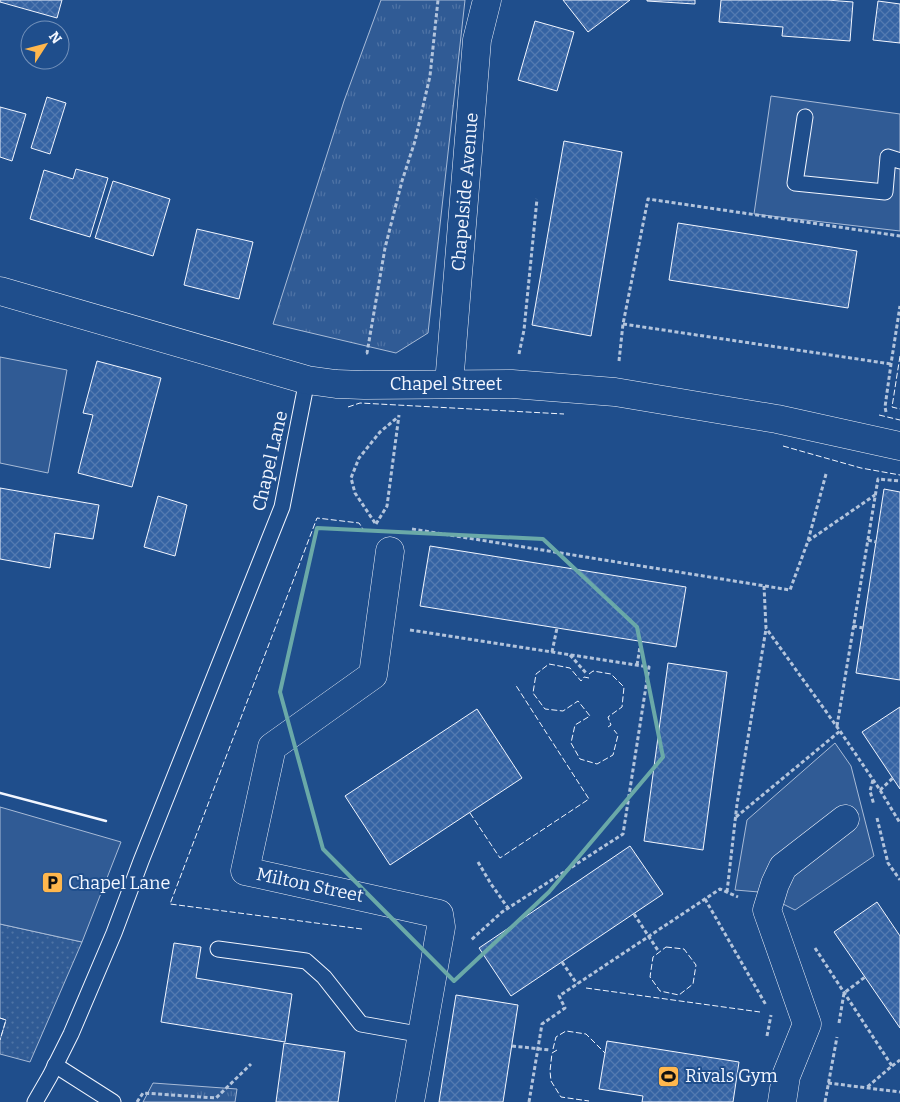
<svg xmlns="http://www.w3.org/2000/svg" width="900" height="1102" font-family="Bitter,serif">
  <defs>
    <pattern id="grass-dots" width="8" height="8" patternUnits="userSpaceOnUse" patternTransform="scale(1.25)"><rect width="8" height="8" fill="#305b95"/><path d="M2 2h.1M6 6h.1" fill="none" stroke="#4e73a5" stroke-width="1.8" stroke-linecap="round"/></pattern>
    <pattern id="park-tufts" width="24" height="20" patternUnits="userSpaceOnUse" patternTransform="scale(1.25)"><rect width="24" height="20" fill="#305b95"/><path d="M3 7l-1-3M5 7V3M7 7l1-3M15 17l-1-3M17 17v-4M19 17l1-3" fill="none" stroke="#4e73a5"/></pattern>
    <pattern id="building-cross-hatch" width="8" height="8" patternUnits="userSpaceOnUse" patternTransform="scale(1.25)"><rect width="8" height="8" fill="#3563a3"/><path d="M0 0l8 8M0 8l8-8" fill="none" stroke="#537ab1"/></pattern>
  </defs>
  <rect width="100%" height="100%" fill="#1f4e8c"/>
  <polygon fill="url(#grass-dots)" stroke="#a8bbd7" points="0,924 82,942 30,1062 0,1054 0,1040 6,1020 0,1018"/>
  <g fill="url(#park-tufts)" stroke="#a8bbd7">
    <polygon points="381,0 465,0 428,333 396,353 273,324 344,101"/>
    <polygon points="153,1083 237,1089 235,1102 143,1102"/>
  </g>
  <g fill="#305b95" stroke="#a8bbd7">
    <polygon points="771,96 900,114 900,231 754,214"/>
    <polygon points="0,357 67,370 48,473 0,463"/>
    <polygon points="835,743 851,766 874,856 795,910 759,892 735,890 747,820"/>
    <polygon points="0,807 121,842 82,942 0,924"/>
  </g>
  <g fill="url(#building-cross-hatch)" stroke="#f2f6ff">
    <polygon points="0,0 62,0 57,18 0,2"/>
    <polygon points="563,0 630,0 588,32"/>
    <polygon points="647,0 695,0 695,4 647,1"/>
    <polygon points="721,0 827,0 853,2 850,41 782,36 783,27 719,22"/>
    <polygon points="878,1 900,4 900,43 873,40"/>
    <polygon points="535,21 574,32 557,91 518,80"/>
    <polygon points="47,97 66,103 50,154 31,148"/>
    <polygon points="0,107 26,114 12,161 0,157"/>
    <polygon points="564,141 622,152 591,336 532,325"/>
    <polygon points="76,169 108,178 90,237 30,219 44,170 73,179"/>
    <polygon points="113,181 170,199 153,256 95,238"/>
    <polygon points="678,223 857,251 848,308 669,280"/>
    <polygon points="197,229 253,242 239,299 184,285"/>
    <polygon points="97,361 161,378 132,487 78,473 93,415 83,413"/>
    <polygon points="0,488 99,505 93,539 55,533 50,568 0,559"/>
    <polygon points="884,489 900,492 900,680 856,673"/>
    <polygon points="158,496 187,505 175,556 144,547"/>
    <polygon points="430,546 686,587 676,647 420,606"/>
    <polygon points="668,663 727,672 703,850 644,841"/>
    <polygon points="900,707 900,789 862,732"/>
    <polygon points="477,709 522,778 390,865 345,796"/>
    <polygon points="630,846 663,894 511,996 479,948"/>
    <polygon points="877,902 900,936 900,1028 834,932"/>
    <polygon points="174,943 201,947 196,978 292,994 285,1042 161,1022"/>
    <polygon points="456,995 518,1005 503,1102 439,1102"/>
    <polygon points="607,1041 739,1062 733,1102 642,1102 643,1096 599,1089"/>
    <polygon points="284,1043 345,1052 338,1102 276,1102"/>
  </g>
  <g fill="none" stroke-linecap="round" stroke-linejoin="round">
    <defs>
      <g id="service">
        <polyline points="805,117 795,183 885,192 888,157 900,161"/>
        <polyline points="218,949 306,961 324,977 361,1024 423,1035"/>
        <polyline points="55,1065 113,1102"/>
        <polyline points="35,1102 50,1076 71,1034 114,933 141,861 282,507 307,380"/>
      </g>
      <g id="minor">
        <polyline points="449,384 477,40 487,0"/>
        <polyline points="390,551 373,675 272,747 245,871 439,914 441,927 410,1102"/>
        <polyline points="782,1102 786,1076 807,1024 767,910 775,884 783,867 845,819"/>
      </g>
      <polyline id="primary" points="0,291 307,380 336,384 364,385 512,384 615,392 777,419 900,446"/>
    </defs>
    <use href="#service" stroke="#f2f6ff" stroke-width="17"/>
    <use href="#minor" stroke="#f2f6ff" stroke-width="29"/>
    <use href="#primary" stroke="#f2f6ff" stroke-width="29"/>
    <g stroke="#b3c4dc" stroke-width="3" stroke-dasharray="4 2.5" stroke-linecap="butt">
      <polyline points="623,324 891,364"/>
      <polyline points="366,353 367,353 385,248 402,181 415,141 430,76 438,0"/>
      <polyline points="519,354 524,330 537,199"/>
      <polyline points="619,361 623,324 648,199 900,236"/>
      <polyline points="886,412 885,407 891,364 900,306"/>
      <polyline points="375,523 355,493 351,478 359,458 380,432 398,417"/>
      <polyline points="376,524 387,506 399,415"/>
      <polyline points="412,529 790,590 808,541 826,474"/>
      <polyline points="868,540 876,542"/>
      <polyline points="808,541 875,495"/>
      <polyline points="764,586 766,628 840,731 880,790 900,823"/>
      <polyline points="853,626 863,628"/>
      <polyline points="410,630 649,667 623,834 502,912 471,940"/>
      <polyline points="552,652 557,628"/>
      <polyline points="570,655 586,673"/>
      <polyline points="637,665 641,641"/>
      <polyline points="837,726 878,479 900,481"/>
      <polyline points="873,780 870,791 874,805"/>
      <polyline points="880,790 893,778"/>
      <polyline points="736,817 840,731"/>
      <polyline points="877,818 888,863 900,880"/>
      <polyline points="478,862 491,884 508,908"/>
      <polyline points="727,892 737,804 766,629"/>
      <polyline points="705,899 766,1005"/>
      <polyline points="634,914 659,952"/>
      <polyline points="815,948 892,1066 866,1088"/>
      <polyline points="562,962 577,984"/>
      <polyline points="839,1023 844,993 865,977"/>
      <polyline points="767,1036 771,1015"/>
      <polyline points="512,1046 550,1050"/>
      <polyline points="892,1066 900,1060"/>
      <polyline points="828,1083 900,1092"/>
      <polyline points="137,1102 143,1093 216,1098 251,1064"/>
      <polyline points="529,1102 542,1024 565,1008 559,996 720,889 738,897"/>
      <polyline points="825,1102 837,1037"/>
    </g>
    <use href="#service" stroke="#1f4e8c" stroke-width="15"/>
    <use href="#minor" stroke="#1f4e8c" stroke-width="28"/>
    <use href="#primary" stroke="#1f4e8c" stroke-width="28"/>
    <g stroke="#f2f6ff" stroke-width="1" stroke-dasharray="6 2.5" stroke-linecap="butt">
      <polyline points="900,356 892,407 900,409"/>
      <polyline points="348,407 360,403 564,414"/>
      <polyline points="879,415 900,420"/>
      <polyline points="783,446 861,468 900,475"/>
      <polyline points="589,674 593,671 611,674 624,687 622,707 608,717 611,725 608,727"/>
      <polyline points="589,678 584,677 581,681 570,668 549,664 536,674 533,693 545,709 563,711 578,701 590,716 575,725 571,743 580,759 597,764 613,755 618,735 614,730"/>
      <polyline points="470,813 500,858 589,799 515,684"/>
      <polyline points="362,929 170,904 317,518 359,523 365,532"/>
      <polygon points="666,947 684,949 696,965 693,984 679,995 660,991 650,977 653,957"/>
      <polyline points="586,988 760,1012"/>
      <polyline points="0,1018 6,1020 0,1040"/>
      <polyline points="553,1049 556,1037 566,1031 586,1034 605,1053"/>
      <polyline points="557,1050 552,1053 550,1071 551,1081 561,1097 589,1101"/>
    </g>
    <polyline stroke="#f2f6ff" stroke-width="2.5" points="0,793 106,821"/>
  </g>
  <path fill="none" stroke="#6aa9a8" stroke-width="4" stroke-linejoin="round" d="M317 528 543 539 637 627 663 757 549 892 454 981 323 849 280 692Z"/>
  <defs>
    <symbol id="parking-square" viewBox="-11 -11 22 22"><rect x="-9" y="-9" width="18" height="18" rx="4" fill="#ffb74d" stroke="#1f4e8c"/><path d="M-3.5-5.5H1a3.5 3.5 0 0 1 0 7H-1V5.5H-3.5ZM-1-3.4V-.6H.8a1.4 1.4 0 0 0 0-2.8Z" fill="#111"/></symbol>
    <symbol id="stadium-square" viewBox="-11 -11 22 22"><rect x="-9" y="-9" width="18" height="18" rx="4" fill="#ffb74d" stroke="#1f4e8c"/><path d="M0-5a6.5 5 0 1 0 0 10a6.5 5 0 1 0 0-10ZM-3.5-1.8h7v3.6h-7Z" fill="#111"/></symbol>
  </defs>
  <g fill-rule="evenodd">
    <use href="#parking-square" x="40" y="870" width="25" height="25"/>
    <use href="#stadium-square" x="656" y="1064" width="25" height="25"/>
  </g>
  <g text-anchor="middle" stroke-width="4" stroke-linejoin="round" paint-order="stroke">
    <g font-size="18" fill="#f2f6ff" stroke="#1f4e8c">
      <text transform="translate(465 192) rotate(-85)" y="6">Chapelside Avenue</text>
      <text x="446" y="390">Chapel Street</text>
      <text transform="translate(270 461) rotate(-77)" y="6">Chapel Lane</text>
      <text transform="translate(310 885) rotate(12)" y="6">Milton Street</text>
    </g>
    <g font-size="18" fill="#f2f6ff" stroke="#1f4e8c" text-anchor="start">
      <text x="68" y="889">Chapel Lane</text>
      <text x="685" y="1082">Rivals Gym</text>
    </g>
  </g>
  <g transform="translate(45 45) rotate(54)"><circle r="24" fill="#1f4e8c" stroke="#7391ba"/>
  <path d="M0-4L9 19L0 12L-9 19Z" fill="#ffb74d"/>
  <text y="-8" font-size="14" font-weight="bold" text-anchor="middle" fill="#f2f6ff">N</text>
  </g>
</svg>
